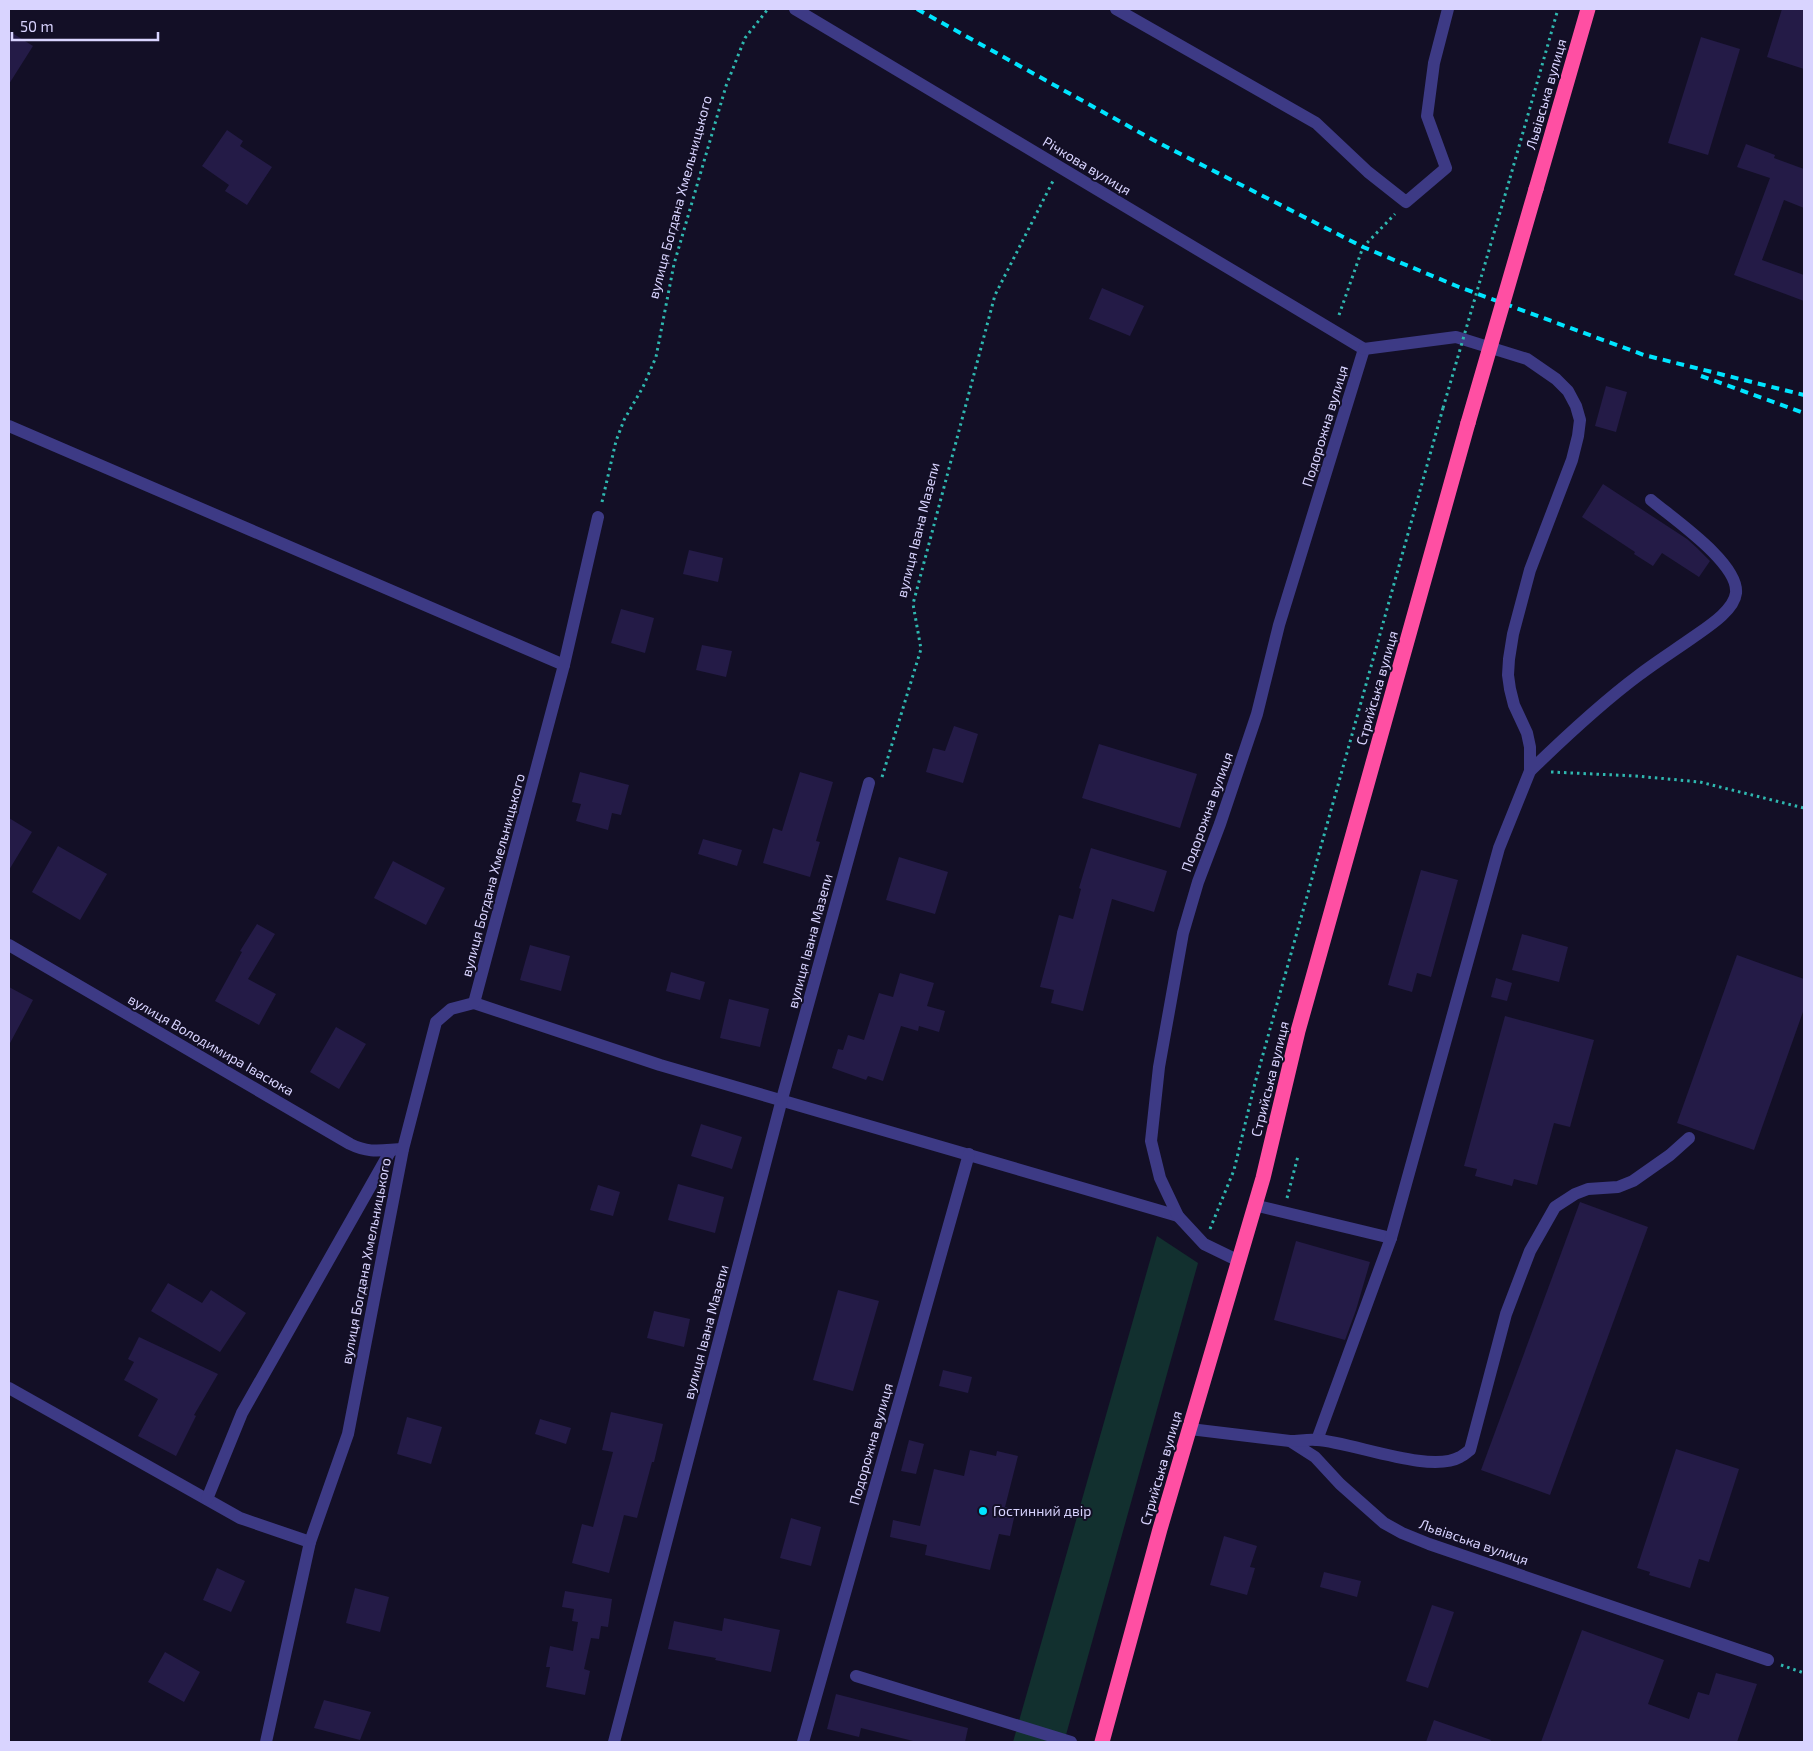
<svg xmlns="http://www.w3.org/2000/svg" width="1813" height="1751" font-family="'Exo 2',sans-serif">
  <rect width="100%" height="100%" fill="#130f26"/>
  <polygon fill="#12302f" points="1157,1236 1198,1263 1064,1742 1013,1742"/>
  <g fill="#241b47">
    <polygon points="1782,9 1804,9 1804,69 1767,57"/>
    <polygon points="9,31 33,46 9,84"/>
    <polygon points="1701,37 1740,49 1708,155 1668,143"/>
    <polygon points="227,130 243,141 240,146 272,167 247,205 225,191 229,185 202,166"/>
    <polygon points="1746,144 1775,155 1774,158 1804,169 1804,208 1784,200 1762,260 1804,275 1804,301 1734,275 1770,178 1737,167"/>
    <polygon points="1102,288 1144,306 1130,336 1089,319"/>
    <polygon points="1606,386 1627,392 1616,432 1595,426"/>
    <polygon points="1603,484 1687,539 1697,548 1710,561 1699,577 1662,553 1653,566 1634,554 1635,552 1582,517"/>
    <polygon points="689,550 723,558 718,582 683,574"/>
    <polygon points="621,609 654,618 645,653 611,643"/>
    <polygon points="702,645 732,651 726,677 696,670"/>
    <polygon points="954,726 978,734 963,783 926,772 933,748 945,751"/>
    <polygon points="1099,744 1197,774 1180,828 1082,798"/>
    <polygon points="580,772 629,785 621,815 612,813 608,830 576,821 581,804 572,802"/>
    <polygon points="800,772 833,782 816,841 820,842 810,877 763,863 773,828 782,831"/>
    <polygon points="9,818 32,832 9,870"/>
    <polygon points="703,839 742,850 737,866 698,854"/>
    <polygon points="58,846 107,874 80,920 32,892"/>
    <polygon points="1091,848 1167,871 1154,912 1112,899 1083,1011 1051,1003 1054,990 1040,987 1059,915 1073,919 1081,889 1079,888"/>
    <polygon points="899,857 948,872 935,914 886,900"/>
    <polygon points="393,861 445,888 426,925 374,898"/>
    <polygon points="1421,870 1458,880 1431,977 1417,973 1412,992 1388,985"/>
    <polygon points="257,924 275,934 248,979 276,994 259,1025 215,1001 242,952 240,951"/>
    <polygon points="1522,934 1568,947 1559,982 1512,970"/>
    <polygon points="530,945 570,956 561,991 520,980"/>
    <polygon points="1737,955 1804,979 1804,1009 1754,1150 1677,1123"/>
    <polygon points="671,972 705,982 700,1000 666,991"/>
    <polygon points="900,973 934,983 927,1006 945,1011 939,1032 919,1026 918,1031 901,1026 883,1081 868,1076 866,1080 832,1068 838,1049 843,1050 848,1035 864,1040 879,993 893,997"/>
    <polygon points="1496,978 1512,983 1507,1001 1491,997"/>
    <polygon points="9,987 33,1000 9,1045"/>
    <polygon points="729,999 769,1009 760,1047 720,1038"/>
    <polygon points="1505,1016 1594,1040 1570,1127 1554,1123 1537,1185 1514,1179 1512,1186 1475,1176 1477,1169 1464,1166"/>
    <polygon points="336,1027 366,1044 339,1089 310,1072"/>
    <polygon points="701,1124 742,1137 732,1169 691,1156"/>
    <polygon points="678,1184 724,1197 715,1233 668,1220"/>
    <polygon points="598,1185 620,1192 613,1216 590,1210"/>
    <polygon points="1580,1202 1648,1227 1550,1495 1481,1470"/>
    <polygon points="1296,1241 1370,1262 1356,1310 1345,1340 1274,1320"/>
    <polygon points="168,1283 202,1303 211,1290 246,1313 220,1352 151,1311"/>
    <polygon points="838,1290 879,1301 853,1391 813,1380"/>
    <polygon points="654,1311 690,1319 684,1347 647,1338"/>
    <polygon points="139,1337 218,1374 194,1415 196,1416 176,1456 138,1436 158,1399 124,1380 134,1362 128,1359"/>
    <polygon points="943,1370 972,1377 968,1393 939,1386"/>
    <polygon points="611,1412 663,1424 654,1462 652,1462 637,1518 624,1515 609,1573 572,1563 582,1524 593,1527 613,1452 602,1450"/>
    <polygon points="407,1417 442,1427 431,1464 397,1454"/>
    <polygon points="540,1419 571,1428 566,1444 535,1434"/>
    <polygon points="909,1440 924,1444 916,1474 901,1471"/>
    <polygon points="1676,1449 1739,1469 1709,1562 1699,1559 1690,1588 1649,1575 1650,1572 1637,1568"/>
    <polygon points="970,1450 996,1456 997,1451 1018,1456 1005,1507 1016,1509 1010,1536 999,1534 990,1570 925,1555 927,1545 890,1537 893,1520 920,1526 934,1469 964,1476"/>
    <polygon points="791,1518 821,1527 811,1566 780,1558"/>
    <polygon points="1224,1536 1257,1546 1250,1567 1255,1568 1247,1595 1210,1585"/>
    <polygon points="217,1568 245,1581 231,1612 203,1600"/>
    <polygon points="1324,1572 1361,1581 1357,1597 1320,1587"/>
    <polygon points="355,1588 389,1597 380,1632 346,1623"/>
    <polygon points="565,1591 612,1599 608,1627 601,1626 599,1639 591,1638 584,1669 590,1671 585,1695 546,1687 550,1667 546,1667 550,1646 573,1651 578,1622 572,1621 574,1609 562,1607"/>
    <polygon points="1432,1605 1454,1612 1428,1688 1406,1681"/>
    <polygon points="724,1618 780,1630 771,1672 715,1660 716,1658 668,1649 674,1621 722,1631"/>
    <polygon points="1582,1630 1664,1660 1648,1704 1689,1719 1698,1692 1709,1695 1716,1673 1757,1684 1737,1742 1541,1742"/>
    <polygon points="165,1652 200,1672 184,1702 148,1682"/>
    <polygon points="836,1694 968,1728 965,1742 917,1742 861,1728 859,1737 827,1729"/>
    <polygon points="324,1700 371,1712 360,1740 314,1728"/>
    <polygon points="1434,1720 1491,1740 1490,1742 1426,1742"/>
  </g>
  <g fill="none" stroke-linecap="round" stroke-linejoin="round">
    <g stroke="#2fb8b0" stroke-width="3" stroke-dasharray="2.5 4" stroke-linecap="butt">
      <polyline points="1510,178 1558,9"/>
      <polyline points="1339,315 1363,247 1395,214"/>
      <polyline points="602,502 616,441 624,420 643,387 656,357 674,264 726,86 745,38 768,9"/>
      <polyline points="1551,772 1636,776 1700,782 1804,808"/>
      <polyline points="882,777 921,649 913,604 995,295 1053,181"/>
      <polyline points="1287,1198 1298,1156"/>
      <polyline points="1210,1229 1234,1170 1255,1083 1443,408"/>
      <polyline points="1781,1665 1804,1673"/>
    </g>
    <g stroke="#3d3a85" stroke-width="12">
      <polyline points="795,9 1364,349"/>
      <polyline points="1116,9 1316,123 1368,172 1406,202 1446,168 1427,116 1434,63 1448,9"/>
      <polyline points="9,426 564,665"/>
      <path d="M1530 771C1565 737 1600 704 1639 675 1656 662 1675 650 1692 638 1706 628 1734 611 1736 593 1739 563 1672 518 1651 500"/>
      <path d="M9 945 350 1144C370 1154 382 1150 403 1149"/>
      <polyline points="474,1003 660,1065 1178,1216"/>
      <polyline points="1254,1205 1391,1238"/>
      <polyline points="1239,1261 1204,1244 1178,1216 1160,1178 1151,1141 1159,1067 1183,933 1198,882 1220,824 1257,714 1279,625 1364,349"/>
      <polyline points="9,1388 240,1518 310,1542"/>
      <polyline points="1190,1429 1290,1441 1315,1457 1340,1484 1384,1523 1402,1533 1429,1544 1768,1660"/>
      <polyline points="1317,1440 1391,1238 1499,848 1530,771 1530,747 1527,733 1514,705 1510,689 1508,675 1509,659 1513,634 1530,570 1572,460 1578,436 1580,420 1576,406 1568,391 1556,379 1527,359 1456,337 1364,349"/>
      <path d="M1290 1441C1299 1441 1308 1439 1317 1440 1352 1442 1430 1474 1460 1457 1464 1455 1467 1452 1470 1450L1506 1314 1530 1251 1555 1207 1575 1194 1588 1189 1618 1187 1633 1181 1670 1155 1689 1138"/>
      <polyline points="207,1499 242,1413 391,1150"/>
      <polyline points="856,1676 1071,1742"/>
      <polyline points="266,1742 310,1542 348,1434 403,1149 436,1022 451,1009 474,1003 564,665 598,517"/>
      <polyline points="614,1742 782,1099 869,783"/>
      <polyline points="803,1742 969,1154"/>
    </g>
    <g stroke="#ff4fa3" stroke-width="15">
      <polyline points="1536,189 1588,9"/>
      <polyline points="1102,1742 1160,1529 1263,1178 1298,1031 1468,423"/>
    </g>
    <g stroke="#00e5ff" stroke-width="4" stroke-dasharray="8 6" stroke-linecap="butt">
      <polyline points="917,9 1157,142 1363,247 1459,287 1644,355 1804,395"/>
      <polyline points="1701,376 1804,413"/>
    </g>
    <polyline stroke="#2fb8b0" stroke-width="3" stroke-dasharray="2.5 4" stroke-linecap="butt" points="1443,408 1510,178"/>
    <polyline stroke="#ff4fa3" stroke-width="15" points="1468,423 1536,189"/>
  </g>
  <circle fill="#00e5ff" stroke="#130f26" stroke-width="2" cx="983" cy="1511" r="5"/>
  <g text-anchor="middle" stroke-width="4" stroke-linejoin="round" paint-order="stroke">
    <g font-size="14" fill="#d9d4ff" stroke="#130f26">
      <text transform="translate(1546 94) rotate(-74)" y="5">Львівська вулиця</text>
      <text transform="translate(1087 166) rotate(31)" y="5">Річкова вулиця</text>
      <text transform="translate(680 197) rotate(-75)" y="5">вулиця Богдана Хмельницького</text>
      <text transform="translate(1325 426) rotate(-73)" y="5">Подорожна вулиця</text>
      <text transform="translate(918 530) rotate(-76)" y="5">вулиця Івана Мазепи</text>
      <text transform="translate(1377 688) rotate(-74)" y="5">Стрийська вулиця</text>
      <text transform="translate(1207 812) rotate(-70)" y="5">Подорожна вулиця</text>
      <text transform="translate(493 875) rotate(-75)" y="5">вулиця Богдана Хмельницького</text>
      <text transform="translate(810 941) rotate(-75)" y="5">вулиця Івана Мазепи</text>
      <text transform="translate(211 1045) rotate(30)" y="5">вулиця Володимира Івасюка</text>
      <text transform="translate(1270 1079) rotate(-76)" y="5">Стрийська вулиця</text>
      <text transform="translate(366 1261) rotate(-79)" y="5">вулиця Богдана Хмельницького</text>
      <text transform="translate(706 1332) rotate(-75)" y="5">вулиця Івана Мазепи</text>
      <text transform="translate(871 1444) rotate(-74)" y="5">Подорожна вулиця</text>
      <text transform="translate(1161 1468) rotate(-74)" y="5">Стрийська вулиця</text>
      <text transform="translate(1474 1542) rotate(19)" y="5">Львівська вулиця</text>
    </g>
    <g font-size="14" fill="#d9d4ff" stroke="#130f26" text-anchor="start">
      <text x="993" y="1516">Гостинний двір</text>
    </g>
  </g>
  <rect width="1813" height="1751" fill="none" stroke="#d9d4ff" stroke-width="20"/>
  <path d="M12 32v8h146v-8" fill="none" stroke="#d9d4ff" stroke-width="2.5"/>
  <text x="20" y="32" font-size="15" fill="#d9d4ff" stroke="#130f26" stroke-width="4" paint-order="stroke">50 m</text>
</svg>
